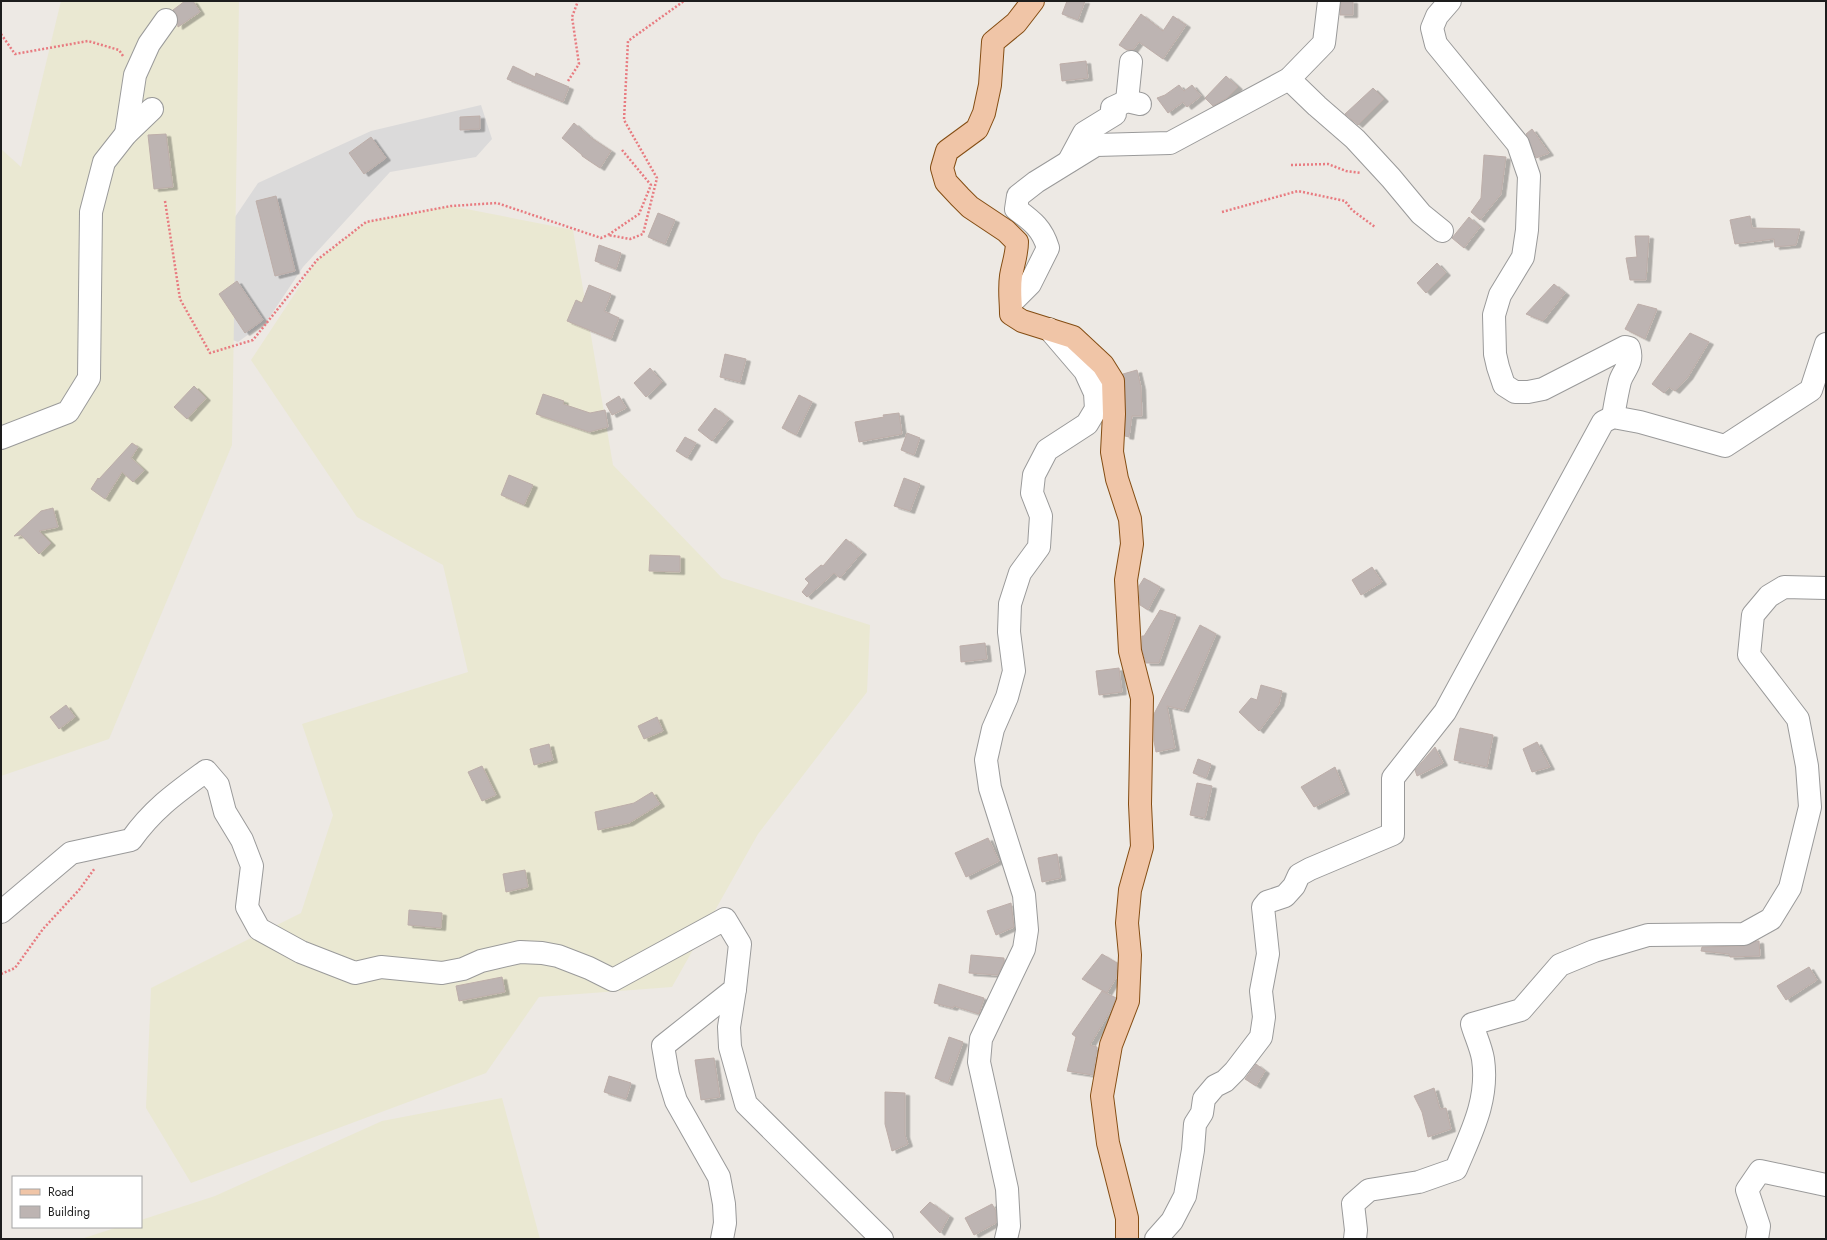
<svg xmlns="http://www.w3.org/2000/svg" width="1827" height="1240" font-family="Jost,sans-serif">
  <defs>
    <filter id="shadow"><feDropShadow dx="4.5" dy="2.5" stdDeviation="0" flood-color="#0004"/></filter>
  </defs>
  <rect width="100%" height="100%" fill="#ede9e4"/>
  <polygon fill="#dbdada" points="481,105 492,139 476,157 390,172 303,267 267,321 238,342 217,334 212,251 258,183 371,131"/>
  <g fill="#eae8d2">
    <polygon points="61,1 239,1 232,445 109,739 1,776 1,149 21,167"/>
    <polygon points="451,206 573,230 613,465 722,578 870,625 867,692 758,834 672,987 539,997 486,1073 191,1183 146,1108 151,988 301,913 333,815 302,724 468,672 443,565 357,517 251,360 317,260 366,222"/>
    <polygon points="502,1098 540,1239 81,1239 118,1227 141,1227 141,1220 215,1196 382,1121"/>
  </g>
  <g fill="#bdb4b2" stroke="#bdaea9" filter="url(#shadow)">
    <polygon points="185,1 193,1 200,12 178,27 177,15 173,10"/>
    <polygon points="1067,1 1085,1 1078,20 1062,14"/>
    <polygon points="1341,1 1353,1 1353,15 1340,15"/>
    <polygon points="1141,14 1163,31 1173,16 1186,25 1163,59 1139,42 1133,50 1127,50 1119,45"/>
    <polygon points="1086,61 1088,78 1062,81 1060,64"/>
    <polygon points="513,66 535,77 536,73 569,87 563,102 507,79"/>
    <polygon points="1226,76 1238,87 1227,98 1213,106 1205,98"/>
    <polygon points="1179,85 1184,91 1192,85 1201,96 1187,107 1183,102 1168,113 1157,98 1165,95"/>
    <polygon points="1373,88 1384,99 1358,125 1345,114"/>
    <polygon points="480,116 480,129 460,130 460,117"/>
    <polygon points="574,123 590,137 611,151 600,168 582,156 582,155 562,138"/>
    <polygon points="1532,129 1549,153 1536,158 1526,134"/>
    <polygon points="166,134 173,187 154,189 148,135"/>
    <polygon points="371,137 386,158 364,174 349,153"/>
    <polygon points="1484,155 1506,157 1501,194 1480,220 1471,212 1481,198"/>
    <polygon points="276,196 295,271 275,276 256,201"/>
    <polygon points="658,213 675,220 665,244 648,237"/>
    <polygon points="1750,216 1752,228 1800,229 1796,245 1775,247 1774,239 1735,244 1730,220"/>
    <polygon points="1469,217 1480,227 1464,248 1452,238"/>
    <polygon points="1635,236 1649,236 1646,280 1630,280 1626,258 1637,257"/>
    <polygon points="599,245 621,253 616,269 595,261"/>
    <polygon points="1437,263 1446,273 1426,293 1417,283"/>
    <polygon points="237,281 263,320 245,333 219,294"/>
    <polygon points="1554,284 1565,293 1543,321 1526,314"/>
    <polygon points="589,285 611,294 604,311 619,318 611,339 567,321 576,300 582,303"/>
    <polygon points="1638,304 1657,309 1645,339 1625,329"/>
    <polygon points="1690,333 1709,342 1688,377 1675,391 1669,387 1664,393 1652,384"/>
    <polygon points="725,354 746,359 740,382 720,377"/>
    <polygon points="650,368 662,382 646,397 634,383"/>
    <polygon points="1137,370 1141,387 1142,416 1132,416 1129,437 1125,436 1125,381 1123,374"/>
    <polygon points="194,386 206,398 187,419 174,407"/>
    <polygon points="543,394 564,401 563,404 590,413 605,410 608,427 589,432 536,414"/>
    <polygon points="799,395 812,402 796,435 782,428"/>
    <polygon points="619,396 626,408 612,415 606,404"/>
    <polygon points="715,408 729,419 712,441 698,430"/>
    <polygon points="899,413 902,434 859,442 855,422 884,417 883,415"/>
    <polygon points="907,433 920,438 914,455 901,450"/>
    <polygon points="685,437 696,443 687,458 676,451"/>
    <polygon points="132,443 138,447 131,458 144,470 133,482 122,472 105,499 91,489 98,478 99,479"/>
    <polygon points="509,475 533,485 524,505 501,495"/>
    <polygon points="904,478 920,484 910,511 894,506"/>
    <polygon points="53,508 58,527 39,531 51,543 39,554 21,535 14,536 41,511"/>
    <polygon points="846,539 862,552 840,578 834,573 807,597 802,592 809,583 805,579 821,565 823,566"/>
    <polygon points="650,555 680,556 680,572 649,571"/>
    <polygon points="1372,567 1382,582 1361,595 1352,580"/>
    <polygon points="1144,578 1160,587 1148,610 1140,605 1139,586"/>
    <polygon points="1160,610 1176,615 1159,663 1146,663 1142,649 1142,636 1144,636"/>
    <polygon points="1200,625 1216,634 1184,710 1167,706 1175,748 1156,752 1154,741 1154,714"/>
    <polygon points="985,643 987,659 961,662 960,646"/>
    <polygon points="1119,668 1122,692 1099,695 1096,671"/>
    <polygon points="1261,685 1282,691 1279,704 1259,731 1239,712 1251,698 1257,700"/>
    <polygon points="66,705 75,717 59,729 50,717"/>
    <polygon points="657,717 663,731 644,739 638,726"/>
    <polygon points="1460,728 1493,735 1487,767 1454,760"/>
    <polygon points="1537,742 1550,767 1532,772 1523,749"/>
    <polygon points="549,744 553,760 534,765 530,749"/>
    <polygon points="1435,747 1443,763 1417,776 1415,770"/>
    <polygon points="1198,759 1211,764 1206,778 1193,773"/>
    <polygon points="482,766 496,795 482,801 468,772"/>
    <polygon points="1335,767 1345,792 1314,807 1301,787"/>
    <polygon points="1197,783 1212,786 1205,818 1190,815"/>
    <polygon points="652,792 660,804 629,823 598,830 595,812 634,803"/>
    <polygon points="988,838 999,861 966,877 955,853"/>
    <polygon points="1057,854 1061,878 1042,882 1038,858"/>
    <polygon points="525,870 528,887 506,892 503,874"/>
    <polygon points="1011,903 1014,927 996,935 987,911"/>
    <polygon points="409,910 442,913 441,928 408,925"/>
    <polygon points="1757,941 1759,941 1760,956 1730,957 1729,954 1701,951 1702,947 1744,946"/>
    <polygon points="1102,954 1117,963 1116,978 1107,993 1082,979"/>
    <polygon points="971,955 1004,958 1004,962 998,975 969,973"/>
    <polygon points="1809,967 1817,980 1786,1000 1777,986"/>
    <polygon points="502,977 505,992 459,1001 456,986"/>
    <polygon points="939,984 984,998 979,1014 954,1006 953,1008 934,1003"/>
    <polygon points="1102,991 1116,998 1112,1008 1090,1045 1097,1047 1093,1075 1067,1071 1076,1037 1072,1034"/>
    <polygon points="949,1037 963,1042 948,1083 935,1078"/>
    <polygon points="714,1058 720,1097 701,1100 695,1060"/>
    <polygon points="1256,1064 1265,1071 1256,1086 1245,1079"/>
    <polygon points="609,1076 631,1083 626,1099 604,1092"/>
    <polygon points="1434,1088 1440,1109 1446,1108 1451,1129 1428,1137 1422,1112 1414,1096"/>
    <polygon points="885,1092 905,1093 905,1135 908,1144 892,1151 885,1124"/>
    <polygon points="930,1202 949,1216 940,1233 920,1212"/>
    <polygon points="992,1204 996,1211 996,1223 974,1235 965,1218"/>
  </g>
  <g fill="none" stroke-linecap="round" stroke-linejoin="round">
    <defs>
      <g id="minor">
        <path d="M1450 1 1437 16 1432 28 1436 44 1518 144 1529 176 1527 230 1523 257 1500 295 1494 315 1495 354 1498 367 1504 385 1515 392H1528L1543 389 1625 347 1629 348C1634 363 1624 369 1620 381 1617 393 1615 405 1613 417"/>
        <polyline points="1289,79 1317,106 1355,139 1391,178 1421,214 1442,231"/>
        <polyline points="1127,101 1131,62"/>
        <polyline points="126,134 135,75 149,44 166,20"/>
        <polyline points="1069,161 1084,133 1115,114 1112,108 1127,101 1140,104"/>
        <path d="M1011 303 1030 284 1048 248C1042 228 1032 221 1016 209L1018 196 1036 182 1096 145 1170 143 1289 79 1324 43 1329 1"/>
        <polyline points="1,438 68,412 89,378 91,212 104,162 126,134 152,109"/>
        <path d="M1 912 71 853 131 840C153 809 176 793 206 771L218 785 225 812 242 840 252 866 247 907 259 929 301 952 355 973 381 967 442 973 463 969 481 961 520 952 542 953 558 956 589 968 613 980 725 919 740 944 735 989 663 1046 668 1075 676 1101 719 1177 724 1204 725 1223 722 1239"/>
        <polyline points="735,989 729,1027 730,1047 746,1104 882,1239"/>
        <polyline points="1006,1239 1009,1226 1007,1189 979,1062 981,1039 1024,949 1027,930 1024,895 990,788 986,760 993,729 1007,697 1014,671 1009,632 1010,604 1020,573 1039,547 1041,516 1032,493 1034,475 1047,450 1087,424 1096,409 1095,393 1085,371 1049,329"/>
        <polyline points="1156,1239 1172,1221 1185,1196 1193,1150 1195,1124 1202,1113 1204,1099 1215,1086 1225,1081 1235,1071 1261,1037 1264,1017 1261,991 1268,954 1263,907 1267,902 1285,896 1294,886 1299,875 1310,869 1393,834 1393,778 1445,712 1603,422 1613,417 1640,422 1725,446 1811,390 1826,344"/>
        <path d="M1355 1239 1356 1230 1353 1204 1369 1190 1419 1182 1456 1169C1471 1133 1489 1100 1483 1059 1481 1047 1475 1035 1472 1024L1521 1010 1560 965 1594 951 1648 935 1744 934 1771 919 1790 888 1810 807 1807 766 1798 719 1749 655 1753 615 1769 596 1784 587 1826 588"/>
        <polyline points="1757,1239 1759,1226 1747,1190 1760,1171 1826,1185"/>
      </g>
      <path id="major" d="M1033 1 1016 23 993 42 990 85 984 113 977 129 947 151 942 168 946 182 960 197 970 207 1006 231 1017 242C1017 254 1013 264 1011 276 1009 290 1011 301 1011 314L1022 321 1073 337 1103 365 1113 381 1114 414 1112 452 1117 479 1130 519 1132 544 1126 580 1130 651 1142 698 1140 804 1142 847 1130 890 1127 923 1130 955 1128 1001 1111 1045 1102 1096 1108 1143 1127 1218V1239"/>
    </defs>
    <use href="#minor" stroke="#9a9a9a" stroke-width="24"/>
    <use href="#major" stroke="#844d13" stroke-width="24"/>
    <g stroke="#e87b80" stroke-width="2.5" stroke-dasharray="2 2" stroke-linecap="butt">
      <polyline points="1,34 15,54 88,41 119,50 123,56"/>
      <polyline points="568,81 579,64 572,17 578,1"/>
      <polyline points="622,150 651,185 639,214 608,235 630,239 643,234 657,178 624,120 628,41 684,1"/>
      <polyline points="1291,165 1328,164 1346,171 1361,173"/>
      <polyline points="165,201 180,299 210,353 253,340 317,260 366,222 451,206 497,203 601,238 608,235"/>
      <polyline points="1222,212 1298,191 1345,201 1352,210 1375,227"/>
      <polyline points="1,974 15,968 43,929 79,890 95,868"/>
    </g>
    <use href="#minor" stroke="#fff" stroke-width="22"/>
    <use href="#major" stroke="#f0c5a7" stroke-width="22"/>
  </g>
  <rect width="1827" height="1240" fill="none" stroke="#1d1d1d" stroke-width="4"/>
  <rect x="12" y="1176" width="130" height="52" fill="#ffffff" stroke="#a5a5a5"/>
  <rect x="20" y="1189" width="20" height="6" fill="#f0c5a7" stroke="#a5a5a5"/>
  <text x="48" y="1196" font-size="12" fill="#1d1d1d">Road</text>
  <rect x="20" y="1206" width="20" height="12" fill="#bdb4b2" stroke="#a5a5a5"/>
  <text x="48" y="1216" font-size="12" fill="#1d1d1d">Building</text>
</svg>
